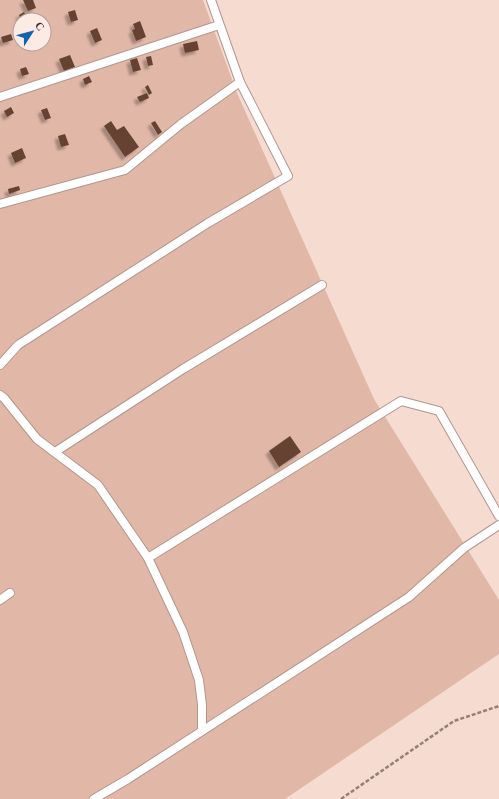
<svg xmlns="http://www.w3.org/2000/svg" width="499" height="799" font-family="'Crimson Pro',serif">
  <defs>
    <filter id="shadow"><feDropShadow dx="-3.5" dy="3.5" stdDeviation="1" flood-color="#0004"/></filter>
  </defs>
  <rect width="100%" height="100%" fill="#f6dbd1"/>
  <path fill="#e1b7a7" fill-rule="evenodd" d="M0 0H203L237 93 374 399 499 600V654L285 799H0ZM20 20H44V44H20Z"/>
  <g fill="#664233" filter="url(#shadow)">
    <polygon points="23,0 33,0 36,8 28,11"/>
    <polygon points="75,10 78,20 71,22 68,12"/>
    <polygon points="24,12 28,20 21,20 19,15"/>
    <polygon points="140,21 146,37 136,41 132,30 135,29 133,24"/>
    <polygon points="97,28 102,40 95,43 90,31"/>
    <polygon points="11,34 13,40 3,43 1,37"/>
    <polygon points="197,41 199,50 185,53 183,44"/>
    <polygon points="70,55 75,67 64,71 59,59"/>
    <polygon points="151,56 153,65 148,66 146,57"/>
    <polygon points="137,58 141,70 133,72 130,60"/>
    <polygon points="26,67 29,74 22,76 20,69"/>
    <polygon points="89,76 92,82 85,85 83,79"/>
    <polygon points="148,85 152,93 149,95 145,87"/>
    <polygon points="147,93 149,98 140,102 137,97"/>
    <polygon points="11,107 14,113 7,117 4,111"/>
    <polygon points="47,108 51,118 45,120 41,110"/>
    <polygon points="111,121 117,130 124,126 139,147 125,157 104,126"/>
    <polygon points="155,121 162,132 158,135 151,123"/>
    <polygon points="65,134 69,145 61,147 58,136"/>
    <polygon points="22,148 26,158 15,163 11,153"/>
    <polygon points="19,186 20,190 9,194 8,189"/>
    <polygon points="290,436 301,452 279,467 269,451"/>
  </g>
  <g fill="none" stroke-linecap="round" stroke-linejoin="round">
    <defs>
      <g id="lane">
        <polyline points="0,97 219,25"/>
        <polyline points="0,204 125,170 181,124 240,82"/>
        <polyline points="0,365 18,345 208,223 288,176 240,82 211,0"/>
        <polyline points="0,395 4,398 37,439 98,485 148,558 183,632 199,680 202,705 202,730"/>
        <polyline points="55,452 183,369 322,285"/>
        <polyline points="148,558 401,401 439,411 499,516"/>
        <polyline points="0,600 10,593"/>
        <polyline points="94,799 128,779 409,597 464,548 499,525"/>
      </g>
    </defs>
    <use href="#lane" stroke="#b0978d" stroke-width="10"/>
    <polyline stroke="#928079" stroke-width="2.5" stroke-dasharray="4 2" stroke-linecap="butt" points="341,799 454,721 499,706"/>
    <use href="#lane" stroke="#fff" stroke-width="8"/>
  </g>
  <g transform="translate(32 32) rotate(54)"><circle r="19" fill="#fcebe5" stroke="#aea09b"/>
  <path d="M0-3L7 15L0 10L-7 15Z" fill="#1063b1"/>
  <text y="-6" font-size="11" font-weight="bold" text-anchor="middle" fill="#392f2b">С</text>
  </g>
</svg>
